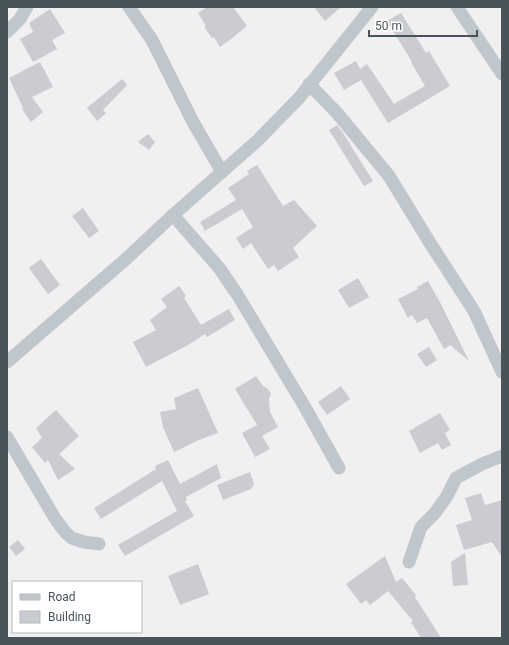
<svg xmlns="http://www.w3.org/2000/svg" width="509" height="645" font-family="Roboto,sans-serif">
  <rect width="100%" height="100%" fill="#f1efef"/>
  <g fill="#caccd1">
    <polygon points="207,7 233,7 247,26 231,39 220,47 214,37 212,38 204,27 206,26 198,13"/>
    <polygon points="314,7 341,7 325,21"/>
    <polygon points="50,9 65,33 52,40 57,49 33,62 20,39 33,32 29,23"/>
    <polygon points="401,13 426,53 429,51 450,86 388,123 361,80 344,90 334,73 356,61 360,69 367,64 394,104 425,86 411,62 412,62 387,21"/>
    <polygon points="40,62 53,87 32,97 43,112 31,122 22,109 23,108 9,78"/>
    <polygon points="122,79 127,85 103,110 106,113 97,121 87,108"/>
    <polygon points="337,125 343,133 373,181 364,186 329,130"/>
    <polygon points="148,134 155,142 149,150 138,142"/>
    <polygon points="257,165 283,206 294,200 317,226 293,248 299,257 278,271 274,265 268,269 251,243 243,249 236,238 253,227 242,209 205,231 200,222 236,200 228,188 249,174 247,171"/>
    <polygon points="83,208 99,231 89,238 72,216"/>
    <polygon points="41,259 60,285 48,294 29,268"/>
    <polygon points="358,278 369,297 349,308 338,290"/>
    <polygon points="428,281 441,304 469,361 450,345 444,349 427,318 417,323 412,315 408,318 398,299 418,289 417,287"/>
    <polygon points="179,286 186,296 184,298 201,325 229,309 235,320 207,337 205,334 188,345 146,367 133,342 156,330 150,320 167,307 161,299"/>
    <polygon points="429,347 437,360 426,367 417,354"/>
    <polygon points="256,376 263,386 268,389 271,394 269,399 270,412 278,427 262,436 270,449 255,457 242,433 257,425 235,389"/>
    <polygon points="341,386 350,399 327,415 318,402"/>
    <polygon points="198,388 218,433 199,440 174,452 163,427 160,412 176,409 174,398"/>
    <polygon points="56,410 79,436 59,454 75,469 58,480 48,460 45,463 32,447 42,438 36,428"/>
    <polygon points="440,413 450,430 445,433 451,445 442,450 438,443 420,453 409,431"/>
    <polygon points="168,460 180,484 217,464 221,478 186,497 187,500 185,501 194,516 125,556 118,545 177,511 162,481 101,519 94,508 156,469 155,466"/>
    <polygon points="250,472 254,484 251,489 223,500 217,485"/>
    <polygon points="481,493 485,505 502,500 502,557 492,542 464,550 456,525 472,520 465,498"/>
    <polygon points="18,540 25,549 16,556 9,547"/>
    <polygon points="465,553 468,585 453,586 451,562"/>
    <polygon points="385,556 396,582 402,578 416,595 415,597 441,638 421,638 411,622 413,621 388,591 370,605 366,600 361,604 346,584"/>
    <polygon points="198,564 209,594 180,605 168,576"/>
  </g>
  <g fill="none" stroke-linecap="round" stroke-linejoin="round">
    <g stroke="#bfc7cc" stroke-width="13">
      <polyline points="129,7 152,40 193,122 222,172"/>
      <polyline points="457,7 502,74"/>
      <polyline points="7,32 20,19 27,7"/>
      <polyline points="309,84 338,114 389,176 430,243 474,311 502,372"/>
      <polyline points="173,215 220,269 237,294 306,409 339,468"/>
      <polyline points="7,362 126,259 173,215 258,140 299,98 372,7"/>
      <polyline points="7,437 56,520 66,533 72,538 84,542 99,544"/>
      <polyline points="409,562 421,527 435,513 447,496 456,478 482,464 502,456"/>
    </g>
  </g>
  <rect width="509" height="645" fill="none" stroke="#49535a" stroke-width="16"/>
  <rect x="12" y="581" width="130" height="52" fill="#ffffff" stroke="#b6babd"/>
  <rect x="20" y="594" width="20" height="6" fill="#bfc7cc" stroke="#b6babd"/>
  <text x="48" y="601" font-size="12" fill="#49535a">Road</text>
  <rect x="20" y="611" width="20" height="12" fill="#caccd1" stroke="#b6babd"/>
  <text x="48" y="621" font-size="12" fill="#49535a">Building</text>
  <path d="M369 30v6h108v-6" fill="none" stroke="#49535a" stroke-width="2"/>
  <text x="375" y="30" font-size="12" fill="#49535a" stroke="#ffffff" stroke-width="3" paint-order="stroke">50 m</text>
</svg>
